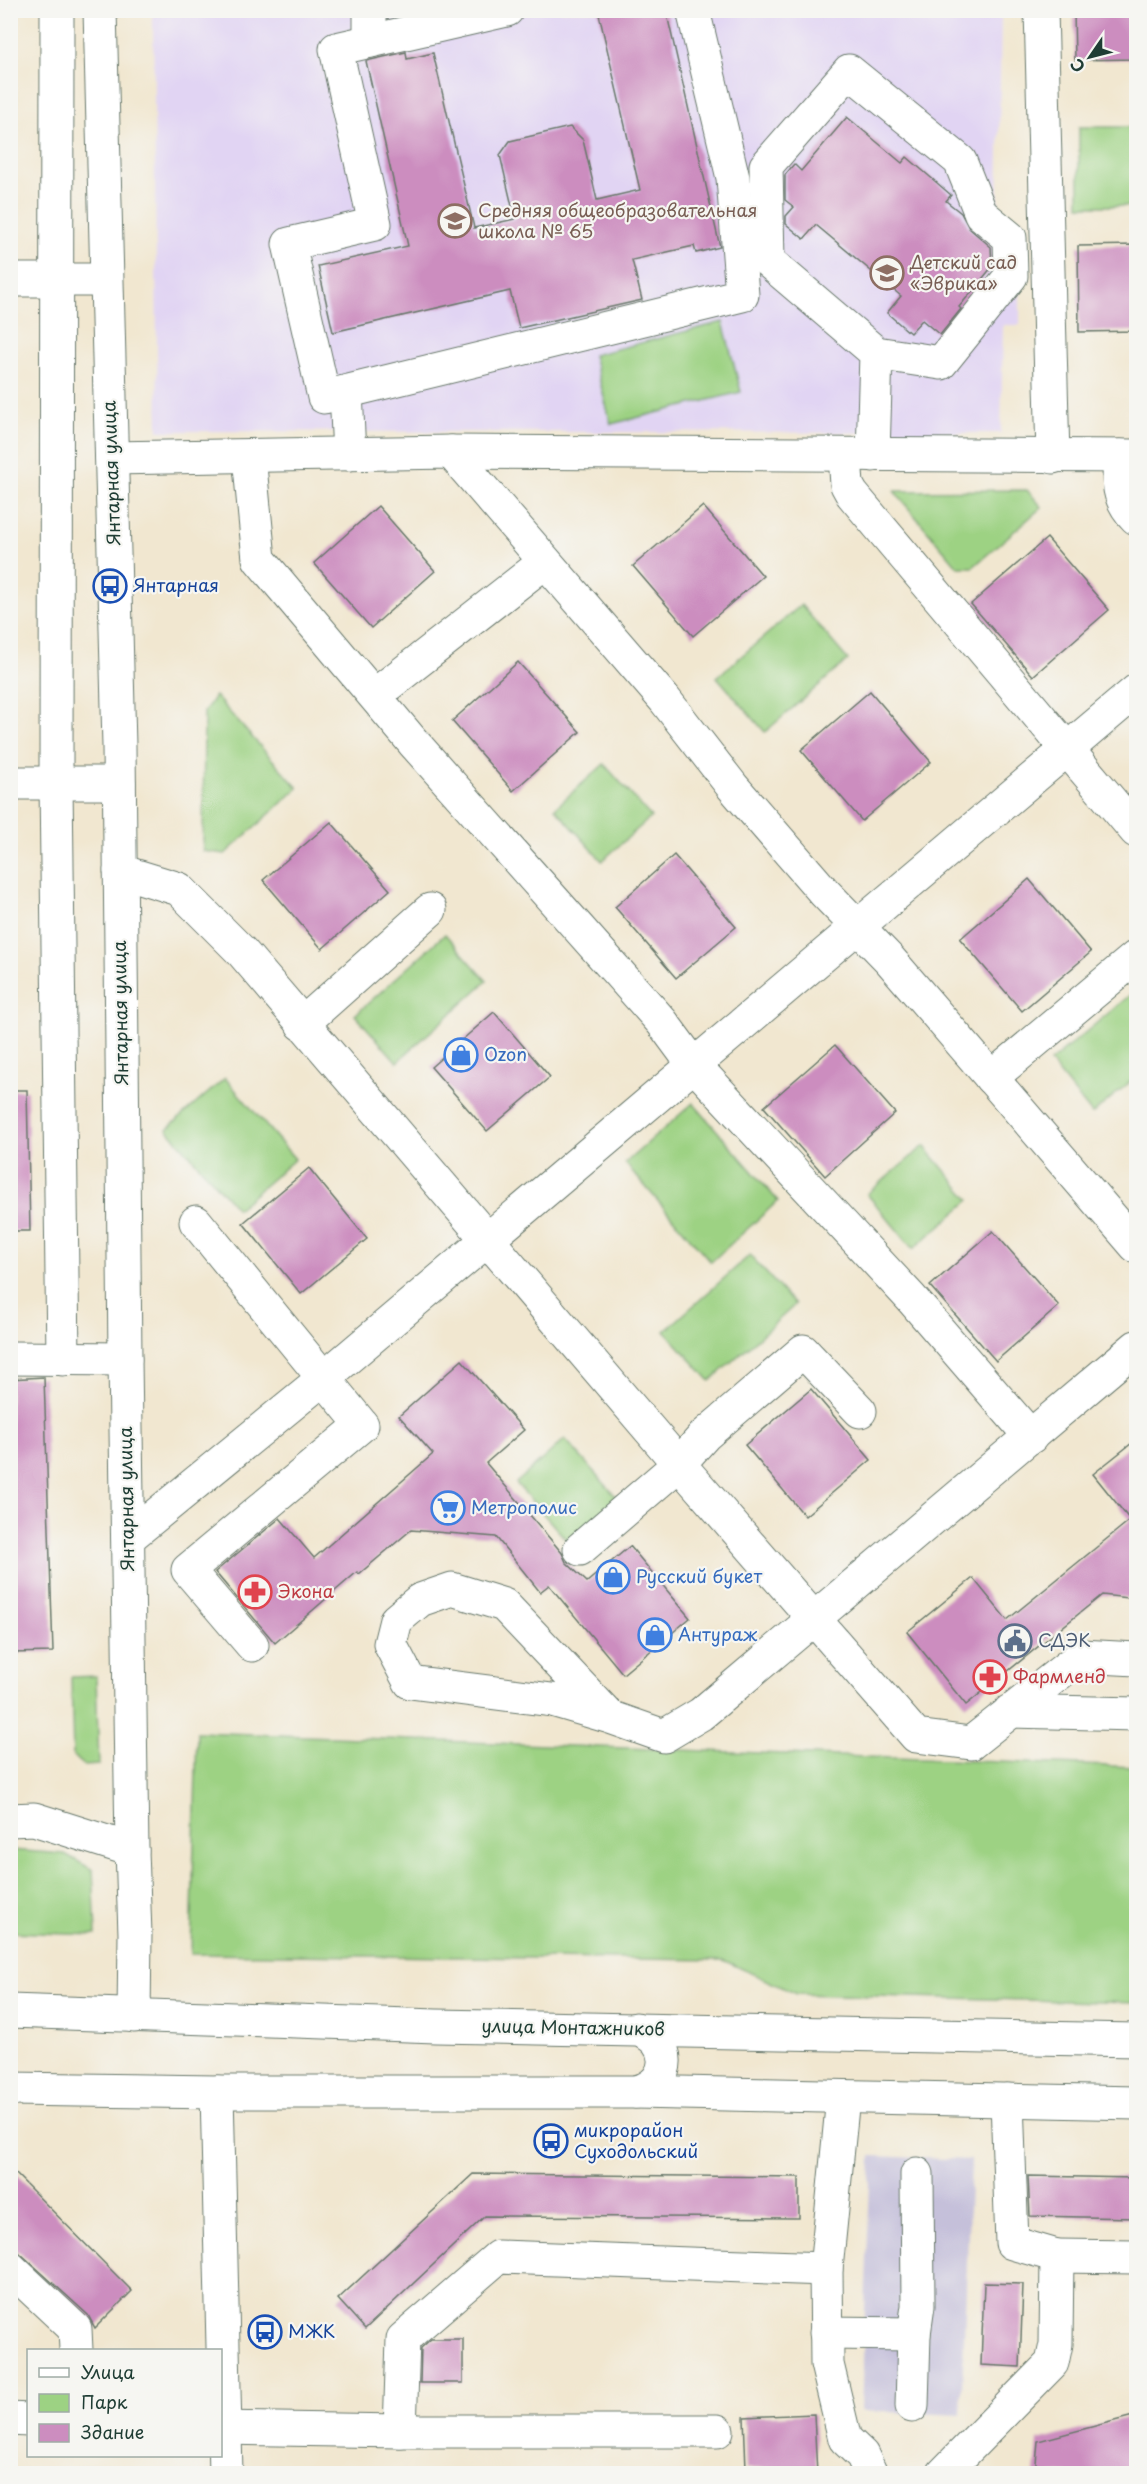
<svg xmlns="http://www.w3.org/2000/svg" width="1147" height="2484" font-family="'Playpen Sans',sans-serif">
  <rect width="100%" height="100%" fill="#f6f6f2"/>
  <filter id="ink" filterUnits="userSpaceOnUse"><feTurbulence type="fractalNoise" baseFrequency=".0167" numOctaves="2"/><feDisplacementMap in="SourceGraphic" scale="12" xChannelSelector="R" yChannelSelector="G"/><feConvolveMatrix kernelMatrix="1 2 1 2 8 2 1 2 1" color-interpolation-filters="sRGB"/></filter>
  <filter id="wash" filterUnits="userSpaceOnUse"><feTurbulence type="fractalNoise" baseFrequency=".008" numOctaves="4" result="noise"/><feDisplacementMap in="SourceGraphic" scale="24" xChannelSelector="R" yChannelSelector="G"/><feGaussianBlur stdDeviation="1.35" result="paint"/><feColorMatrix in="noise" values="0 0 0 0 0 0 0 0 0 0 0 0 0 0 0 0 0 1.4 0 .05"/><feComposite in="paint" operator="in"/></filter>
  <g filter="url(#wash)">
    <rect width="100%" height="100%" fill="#f1e7d0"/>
    <polygon fill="#e1d4f3" points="153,11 1001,11 998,220 1020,221 1020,325 1003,325 1001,433 158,431"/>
    <polygon fill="#c5c0da" points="871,2156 971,2160 961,2415 861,2411"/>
    <g fill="#9dd283" stroke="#5e885c" stroke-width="1.5">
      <rect x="1079" y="127" width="57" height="79"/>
      <polygon points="723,322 741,392 611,424 593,355"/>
      <polygon points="1027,490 1042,507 973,567 958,567 894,491"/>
      <polygon points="801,605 848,660 765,732 717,677"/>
      <polygon points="215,696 298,788 225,854 203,851 204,712"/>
      <polygon points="604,764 651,817 602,861 555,808"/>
      <polygon points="445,934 487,981 397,1062 355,1015"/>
      <polygon points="1136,990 1136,1077 1092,1114 1050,1062"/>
      <polygon points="225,1078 295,1159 237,1209 167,1129"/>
      <polygon points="693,1103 778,1201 711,1262 625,1163"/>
      <polygon points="924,1146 970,1200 913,1249 867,1194"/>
      <polygon points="750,1255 795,1305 710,1381 665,1331"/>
      <polygon points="565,1439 619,1500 570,1544 516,1483"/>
      <polygon points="96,1676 99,1765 84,1766 73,1755 71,1677"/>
      <polygon points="197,1732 1136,1767 1136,2003 796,1994 723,1960 191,1954"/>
      <polygon points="11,1850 65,1854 93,1870 96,1935 11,1932"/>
    </g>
    <g id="blocks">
      <g fill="#cc8dbf">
        <polygon points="598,10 666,10 720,247 696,253 694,246 632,260 642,300 519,328 510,291 333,332 318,266 408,246 366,61 406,52 407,59 433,53 474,228 515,219 500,155 510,141 570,127 583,140 597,200 640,190"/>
        <polygon points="1074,10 1137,10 1137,59 1075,60"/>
        <polygon points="847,117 902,163 907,157 951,195 946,201 961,213 969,228 991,247 992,267 959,307 961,309 940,335 922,320 910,333 887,313 901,296 816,225 804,239 786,224 786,216 794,207 785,200 785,175 794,164 801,171"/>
        <polygon points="1137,245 1137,331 1079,332 1078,246"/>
        <polygon points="378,506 435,571 371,628 314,563"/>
        <polygon points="703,506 763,576 693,636 633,566"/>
        <polygon points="1047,538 1109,610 1033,676 971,604"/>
        <polygon points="518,662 580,732 513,791 452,721"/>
        <polygon points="870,691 931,762 862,821 801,750"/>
        <polygon points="331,822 390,890 322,949 263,880"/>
        <polygon points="674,855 736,927 676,978 615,907"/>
        <polygon points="1029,879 1091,952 1022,1011 960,939"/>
        <polygon points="494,1012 550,1077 487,1131 431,1067"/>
        <polygon points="835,1045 895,1113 825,1176 764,1107"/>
        <polygon points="10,1090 27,1090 30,1231 10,1231"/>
        <polygon points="309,1168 367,1239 301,1294 243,1223"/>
        <polygon points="993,1231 1059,1306 996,1361 930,1286"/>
        <polygon points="462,1360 524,1430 486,1463 562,1553 566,1562 587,1582 630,1546 690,1618 623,1674 549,1585 540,1592 496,1537 411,1530 359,1574 357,1572 275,1643 215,1572 280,1518 314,1558 433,1454 399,1416"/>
        <polygon points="44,1377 53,1652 10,1653 10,1379"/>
        <polygon points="811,1389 871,1460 805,1516 745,1445"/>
        <polygon points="1137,1439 1137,1599 1102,1595 966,1705 907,1632 973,1578 1007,1620 1130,1520 1093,1474"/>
        <polygon points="10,2168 132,2291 95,2328 88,2315 10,2244"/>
        <polygon points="473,2174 799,2177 799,2218 485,2216 365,2329 338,2299"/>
        <polygon points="1028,2176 1137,2178 1137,2218 1030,2216"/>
        <polygon points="984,2283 1023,2284 1020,2367 981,2365"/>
        <polygon points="431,2339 463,2339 463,2383 420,2383 421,2348"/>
        <polygon points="814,2414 817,2474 770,2474 770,2468 746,2469 744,2417"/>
        <polygon points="1137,2415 1137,2474 1035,2474 1038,2441"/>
      </g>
    </g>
  </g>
  <g filter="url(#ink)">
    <use href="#blocks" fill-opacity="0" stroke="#68786b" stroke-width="1.5"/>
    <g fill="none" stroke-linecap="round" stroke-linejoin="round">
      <defs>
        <g id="minor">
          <polyline points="57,10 56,783 63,1359"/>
          <polyline points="100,10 119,746 125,1359 132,1850 135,1934 134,2016"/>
          <polyline points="370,10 370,41"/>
          <polyline points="507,10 336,49 375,224 289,244 324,397 742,295 733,178 693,10"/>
          <polyline points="1041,10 1053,457"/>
          <polyline points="10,280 106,280"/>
          <polyline points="346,392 349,454"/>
          <polyline points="451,452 665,700 732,786 824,892 890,960 1136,1246"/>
          <polyline points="845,455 847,485 852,494 1136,831"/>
          <polyline points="873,455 876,353 768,261 766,166 849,71 960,161 981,214 1010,238 1011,276 941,363 876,353"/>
          <polyline points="249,456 259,559 413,742 662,1022 693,1064 911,1298 1031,1437"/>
          <path d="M1120 456C1118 482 1117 499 1136 518"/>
          <polyline points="112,458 451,452 1136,456"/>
          <polyline points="375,695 545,562"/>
          <polyline points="10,783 119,783"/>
          <polyline points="120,871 179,889 242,952 679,1464 916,1736 971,1743 1081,1656 1136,1659"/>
          <polyline points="302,1024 430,910"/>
          <polyline points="991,1078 1136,957"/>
          <polyline points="196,1222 362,1425 188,1570 252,1645"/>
          <polyline points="10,1358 125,1359"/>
          <polyline points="128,1538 324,1378 1136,691"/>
          <polyline points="580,1549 679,1464 705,1435 803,1351 860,1411"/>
          <polyline points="1010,1711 1136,1714"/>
          <polyline points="610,1717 504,1605 452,1589 420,1600 396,1620 390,1644 410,1682 552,1700 610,1717 664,1736 701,1714 1136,1347"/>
          <polyline points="10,1820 34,1819 132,1850"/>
          <polyline points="217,2092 226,2474"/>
          <polyline points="1007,2100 1012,2243 1057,2256"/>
          <polyline points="10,2268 75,2329 76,2350"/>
          <polyline points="826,2269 843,2097"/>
          <polyline points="826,2333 914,2334 918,2306 917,2174"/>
          <polyline points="912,2406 914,2334"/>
          <polyline points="10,2419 28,2420"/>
          <polyline points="220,2428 400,2431 403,2339 498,2257 826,2269 827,2364 845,2439 862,2455 871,2474"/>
          <polyline points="400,2431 717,2431"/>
          <polyline points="943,2474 1052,2363 1056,2344 1057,2256 1136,2257"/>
        </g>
        <g id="major">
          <polyline points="10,2011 436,2026 1136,2040"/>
          <path d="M636 2029C673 2039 674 2083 636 2092"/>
          <polyline points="10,2089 217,2092 636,2092 1136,2103"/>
        </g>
      </defs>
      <use href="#minor" stroke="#68786b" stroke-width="35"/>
      <use href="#major" stroke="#68786b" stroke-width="35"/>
      <use href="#minor" stroke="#fff" stroke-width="33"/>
      <use href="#major" stroke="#fff" stroke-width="33"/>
    </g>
  </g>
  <defs>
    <symbol id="school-ring" viewBox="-11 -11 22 22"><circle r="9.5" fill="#f6f6f2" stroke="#8d6e63" stroke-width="1.5"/><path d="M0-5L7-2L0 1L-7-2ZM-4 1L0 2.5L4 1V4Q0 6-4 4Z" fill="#8d6e63"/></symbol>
    <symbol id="bus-ring" viewBox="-11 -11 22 22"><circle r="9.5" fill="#f6f6f2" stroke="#1a4fb4" stroke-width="1.5"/><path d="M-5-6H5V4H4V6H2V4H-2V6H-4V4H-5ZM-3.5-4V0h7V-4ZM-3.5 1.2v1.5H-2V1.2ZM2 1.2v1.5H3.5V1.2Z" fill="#1a4fb4"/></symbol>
    <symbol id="shop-ring" viewBox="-11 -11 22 22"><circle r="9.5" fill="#f6f6f2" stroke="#3f7fe0" stroke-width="1.5"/><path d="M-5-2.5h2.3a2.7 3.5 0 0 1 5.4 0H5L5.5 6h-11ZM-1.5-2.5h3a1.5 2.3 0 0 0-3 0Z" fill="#3f7fe0"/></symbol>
    <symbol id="supermarket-ring" viewBox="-11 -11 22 22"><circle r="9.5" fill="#f6f6f2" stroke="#3f7fe0" stroke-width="1.5"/><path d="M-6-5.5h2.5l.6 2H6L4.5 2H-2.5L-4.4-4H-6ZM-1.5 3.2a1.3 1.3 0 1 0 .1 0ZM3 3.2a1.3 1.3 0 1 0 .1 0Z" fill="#3f7fe0"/></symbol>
    <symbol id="pharmacy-ring" viewBox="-11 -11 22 22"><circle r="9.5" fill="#f6f6f2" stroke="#e0444e" stroke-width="1.5"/><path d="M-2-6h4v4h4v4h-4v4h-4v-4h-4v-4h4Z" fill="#e0444e"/></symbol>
    <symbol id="civic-ring" viewBox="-11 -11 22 22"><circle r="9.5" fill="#f6f6f2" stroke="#5c6f8a" stroke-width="1.5"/><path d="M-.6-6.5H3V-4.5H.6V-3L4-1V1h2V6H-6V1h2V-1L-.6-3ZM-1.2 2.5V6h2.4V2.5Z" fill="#5c6f8a"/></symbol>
  </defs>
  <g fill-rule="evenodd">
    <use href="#school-ring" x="436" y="202" width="38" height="38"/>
    <use href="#school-ring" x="868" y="254" width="38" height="38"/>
    <use href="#bus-ring" x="91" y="567" width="38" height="38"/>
    <use href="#shop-ring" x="442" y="1036" width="38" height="38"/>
    <use href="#supermarket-ring" x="429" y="1489" width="38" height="38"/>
    <use href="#shop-ring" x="594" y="1558" width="38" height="38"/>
    <use href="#pharmacy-ring" x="236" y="1573" width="38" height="38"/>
    <use href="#shop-ring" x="636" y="1616" width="38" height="38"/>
    <use href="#civic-ring" x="996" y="1622" width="38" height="38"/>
    <use href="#pharmacy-ring" x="971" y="1658" width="38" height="38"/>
    <use href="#bus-ring" x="532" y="2122" width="38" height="38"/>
    <use href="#bus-ring" x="246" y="2313" width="38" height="38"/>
  </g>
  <g text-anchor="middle" stroke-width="4.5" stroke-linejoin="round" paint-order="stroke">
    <g font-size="18" fill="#785e54" stroke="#f6f6f2" text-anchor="start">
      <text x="478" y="217">Средняя общеобразовательная<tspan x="478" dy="21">школа № 65</tspan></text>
      <text x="910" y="269">Детский сад<tspan x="910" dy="21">«Эврика»</tspan></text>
    </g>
    <g font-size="18" fill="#1f3d34" stroke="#f6f6f2">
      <text transform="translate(112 473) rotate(-92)" y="6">Янтарная улица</text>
      <text transform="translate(121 1013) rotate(-91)" y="6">Янтарная улица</text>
      <text transform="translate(127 1499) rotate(-91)" y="6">Янтарная улица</text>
      <text transform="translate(573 2028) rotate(1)" y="6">улица Монтажников</text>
    </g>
    <g font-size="18" fill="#164399" stroke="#f6f6f2" text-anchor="start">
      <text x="133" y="592">Янтарная</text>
      <text x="574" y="2137">микрорайон<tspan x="574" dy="21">Суходольский</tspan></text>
      <text x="288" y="2338">МЖК</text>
    </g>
    <g font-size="18" fill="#366cbe" stroke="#f6f6f2" text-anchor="start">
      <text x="484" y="1061">Ozon</text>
      <text x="471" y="1514">Метрополис</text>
      <text x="636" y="1583">Русский букет</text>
      <text x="678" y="1641">Антураж</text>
    </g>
    <g font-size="18" fill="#be3a42" stroke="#f6f6f2" text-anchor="start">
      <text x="278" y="1598">Экона</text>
      <text x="1013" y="1683">Фармленд</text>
    </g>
    <g font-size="18" fill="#4e5e75" stroke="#f6f6f2" text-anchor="start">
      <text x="1038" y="1647">СДЭК</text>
    </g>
  </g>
  <rect width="1147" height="2484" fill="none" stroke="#f6f6f2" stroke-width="36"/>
  <rect x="27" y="2349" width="195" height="108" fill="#f6f6f2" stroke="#a0aca6" stroke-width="1.5"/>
  <rect x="39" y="2368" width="30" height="9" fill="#ffffff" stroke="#a0aca6" stroke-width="1.5"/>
  <text x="81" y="2379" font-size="18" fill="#1f3d34">Улица</text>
  <rect x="39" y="2394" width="30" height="18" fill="#9dd283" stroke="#a0aca6" stroke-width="1.5"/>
  <text x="81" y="2409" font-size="18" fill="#1f3d34">Парк</text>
  <rect x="39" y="2424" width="30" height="18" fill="#cc8dbf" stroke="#a0aca6" stroke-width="1.5"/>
  <text x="81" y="2439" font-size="18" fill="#1f3d34">Здание</text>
  <g transform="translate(1090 57) rotate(235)" stroke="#f6f6f2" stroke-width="4.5" paint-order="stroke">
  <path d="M0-4.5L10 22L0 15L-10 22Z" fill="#1f3d34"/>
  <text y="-9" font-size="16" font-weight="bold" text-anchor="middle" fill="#1f3d34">С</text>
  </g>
</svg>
